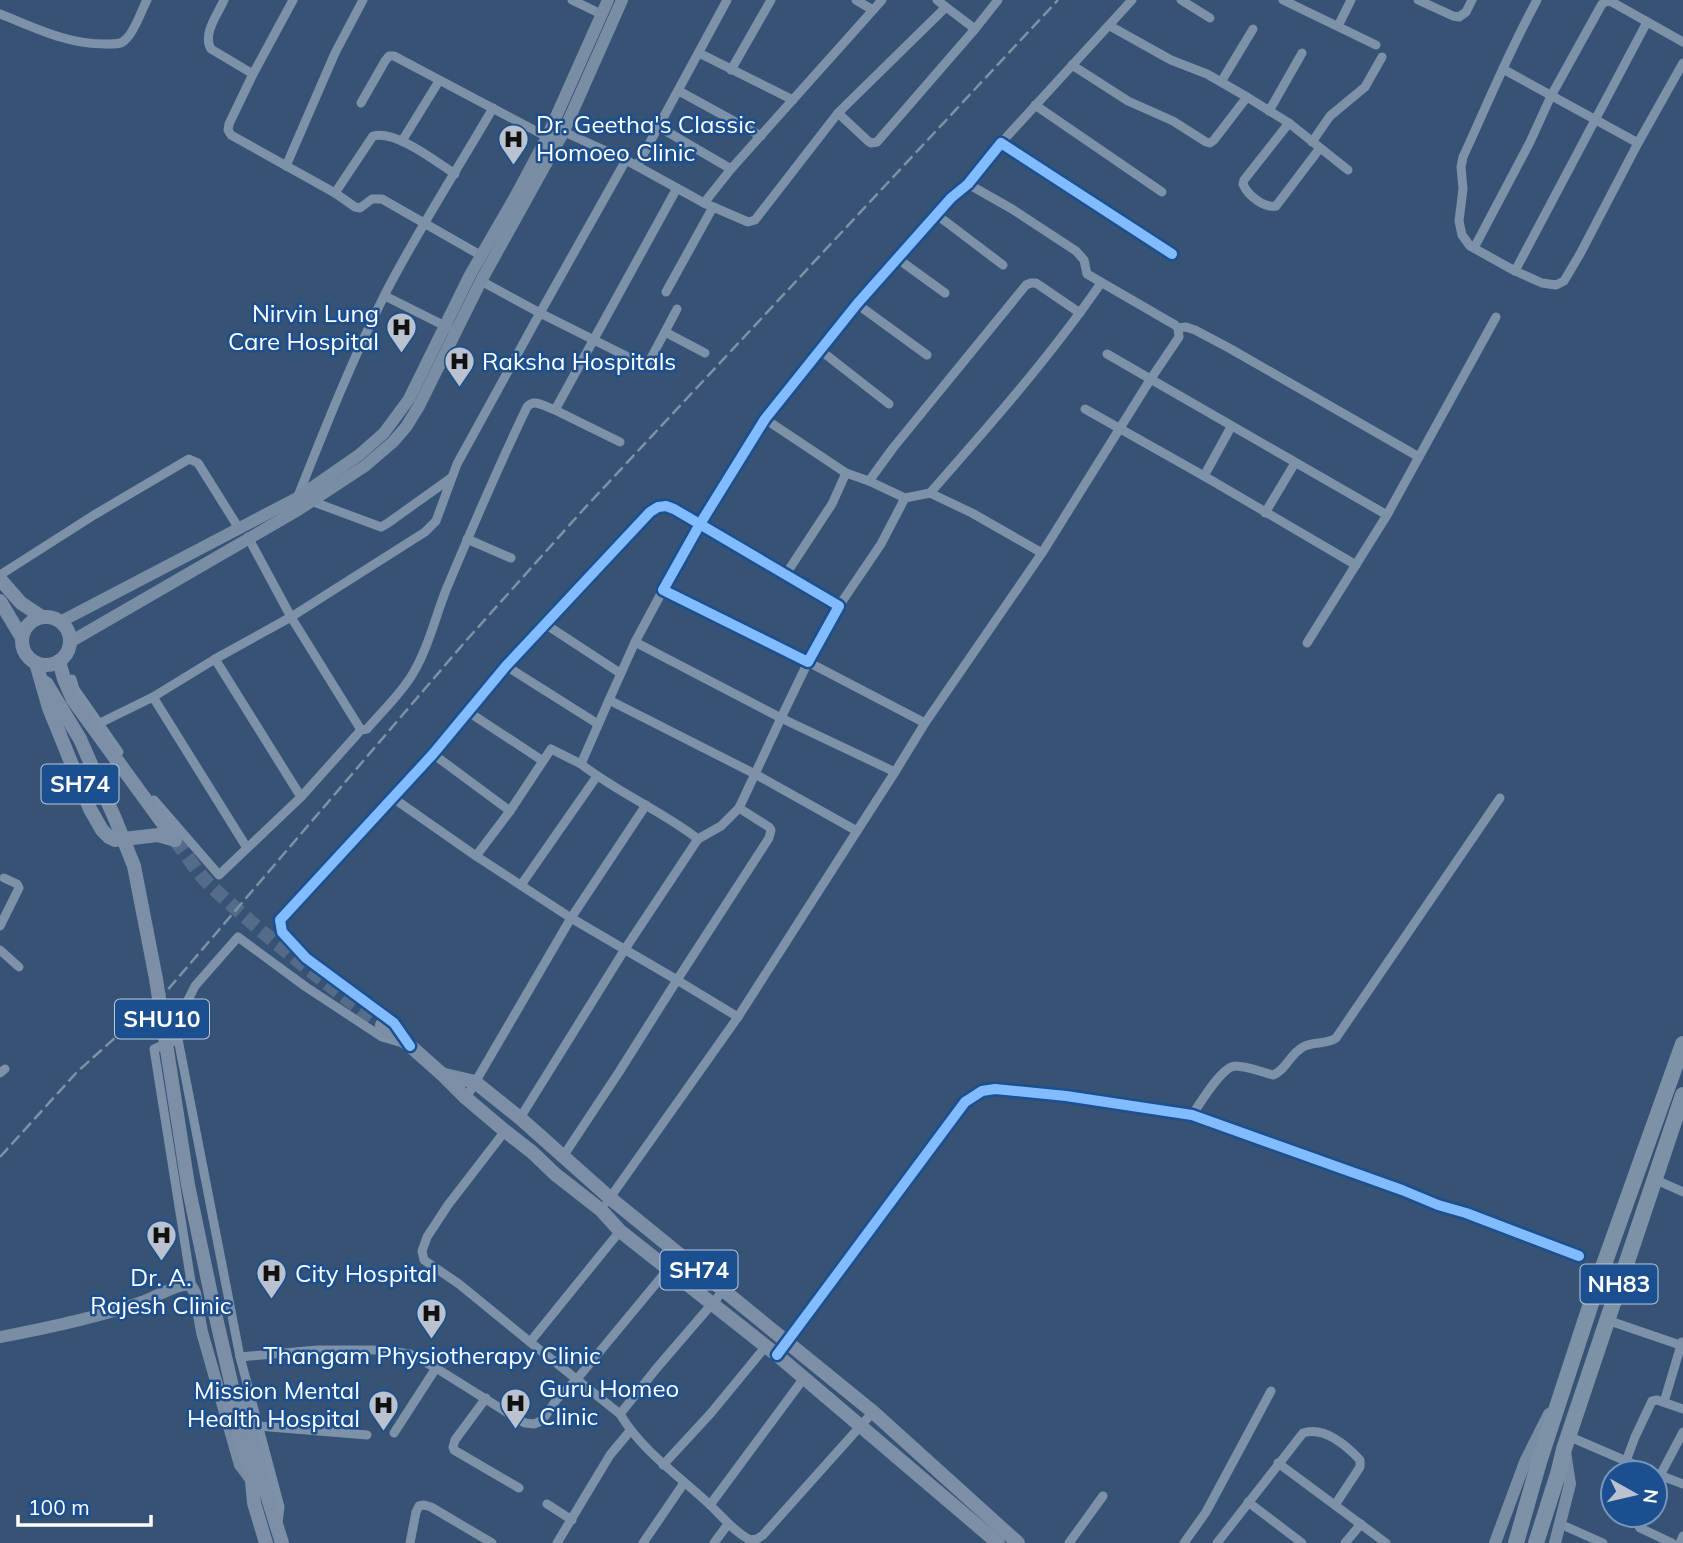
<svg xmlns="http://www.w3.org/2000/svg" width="1683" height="1543" font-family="Mulish,sans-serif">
  <rect width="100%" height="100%" fill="#365274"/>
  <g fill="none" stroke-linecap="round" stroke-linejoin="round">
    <path stroke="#546c89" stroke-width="14" stroke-dasharray="14 7" stroke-linecap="butt" d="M175 840C187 855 197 873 211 886 263 935 325 983 382 1025"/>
    <g stroke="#7d92a8" stroke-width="9">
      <path d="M224 0C218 14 202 34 211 49L253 74"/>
      <polyline points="293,0 253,74 229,124 228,130 231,135 335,193 355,207 360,208 372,199 382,199 480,255"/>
      <polyline points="572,0 601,14"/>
      <polyline points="856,0 873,10"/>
      <polyline points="1181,0 1210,18"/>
      <polyline points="1283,0 1376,45"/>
      <polyline points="1418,0 1453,16 1459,17 1466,12 1472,0"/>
      <path d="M1537 0C1509 51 1487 105 1463 157L1461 167 1463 189 1459 221 1462 235 1470 246 1515 271 1542 283 1556 285 1564 281 1580 254 1638 143"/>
      <polyline points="946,7 975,29 998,0"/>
      <path d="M0 14C36 28 66 44 105 44 113 44 121 45 126 39 135 31 141 11 147 0"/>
      <polyline points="1110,26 1171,60 1207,74 1247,97 1289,123 1348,170"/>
      <polyline points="1338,26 1351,0"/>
      <polyline points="699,53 793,100"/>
      <polyline points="1072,65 1128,101 1173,121 1206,142 1210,143 1214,140 1247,97"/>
      <polyline points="1503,69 1638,143 1683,63"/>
      <polyline points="731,70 771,0"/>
      <polyline points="1221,82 1253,29"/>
      <polyline points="679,91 761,136"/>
      <polyline points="361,103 385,61 389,56 394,56 551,139"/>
      <polyline points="1035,105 1162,192"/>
      <polyline points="1269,111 1302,53"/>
      <polyline points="838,113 868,141 871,143 877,142 975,29"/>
      <path d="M1289 123 1244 180 1243 184C1248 196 1264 208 1276 206L1320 148"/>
      <polyline points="551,126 626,160 704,203 731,169 882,0"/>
      <polyline points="659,127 731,169"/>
      <polyline points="402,141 439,81"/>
      <polyline points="1312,142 1330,116 1365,87 1382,57"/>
      <polyline points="1001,143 1132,0"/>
      <polyline points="626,160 540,313 642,364 647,363 650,360 677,309"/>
      <polyline points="286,166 335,53 363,0"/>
      <polyline points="637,166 727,0"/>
      <path d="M335 193 373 136C396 130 435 161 455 174"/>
      <polyline points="704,203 748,222 755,220 838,113 946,7 937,0"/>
      <polyline points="937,215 1003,265"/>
      <polyline points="1474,248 1530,142 1551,96 1602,4 1607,1 1612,2 1683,42"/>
      <polyline points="898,259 945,293"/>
      <polyline points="1515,271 1647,22"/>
      <polyline points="666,292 713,207"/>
      <polyline points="385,296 449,328"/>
      <polyline points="857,304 927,355"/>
      <polyline points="1178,328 1186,327 1195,330 1229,348 1419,457"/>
      <polyline points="665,332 705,353"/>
      <polyline points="820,350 889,404"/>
      <polyline points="1107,354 1387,515"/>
      <polyline points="1085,409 1204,476 1356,565"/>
      <polyline points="765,419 846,473 869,481 905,498 930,493 972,513 1042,553"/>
      <polyline points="620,442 555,410 677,188"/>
      <polyline points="1204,476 1231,427"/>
      <polyline points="869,481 893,448 1026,285 1031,283 1036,283 1080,313"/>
      <path d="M930 493C989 426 1050 357 1101 283"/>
      <path d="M298 496C325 428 352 360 385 294 418 230 457 170 493 108"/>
      <polyline points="311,501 381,527 388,523 451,478"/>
      <polyline points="1265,513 1295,463"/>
      <polyline points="248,537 291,617 425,532 436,521 457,464 540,313 481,281"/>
      <polyline points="467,539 511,558"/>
      <polyline points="786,574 832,504 846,473"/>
      <polyline points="0,575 94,515 189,459 198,463 238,527"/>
      <polyline points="663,590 635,642 781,718 808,662 925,723"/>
      <polyline points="839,606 881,544 905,498"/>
      <polyline points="545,624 620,673"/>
      <polyline points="635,642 609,700 755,774 739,808"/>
      <polyline points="1307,643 1387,515 1496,317"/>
      <polyline points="215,659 153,697 247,848"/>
      <polyline points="506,666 598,724"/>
      <polyline points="72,679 75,689 119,752"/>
      <path d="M609 700 581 764C618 793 662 811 698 839L721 826 739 808 769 827 771 830 769 838 677 980 738 1017 857 831"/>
      <polyline points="467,711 543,761"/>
      <polygon points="781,718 895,772 857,831 755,774"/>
      <polyline points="100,723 153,697"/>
      <polyline points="433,754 510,811"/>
      <polyline points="895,772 925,723 1042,553 1150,380 1179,337 1178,328 1175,325 1087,274 1084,260 1076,251 1012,209 968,184"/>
      <polyline points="301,797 215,659 291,617 361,730"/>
      <polyline points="393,798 476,856 571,918 677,980 619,1072 564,1155"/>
      <path d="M154 800 219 875 301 797 361 730 367 729C382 711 400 695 412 675 428 649 435 618 446 590 472 528 498 467 527 407 534 398 546 407 555 410"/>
      <polyline points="476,856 510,811 551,749 581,764"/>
      <polyline points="521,885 597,776"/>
      <polyline points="0,926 19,888 17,884 4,878"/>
      <polyline points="0,950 19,967"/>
      <polyline points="403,1036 394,1023 306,958 282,932 280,920 433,754 506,666 650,512 658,507 666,506 674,509 839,606 808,662 663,590 700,524 765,419 857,304 951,198 968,184 1001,143 1172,254"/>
      <polyline points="178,1039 181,1014 195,986 238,937 306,987 382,1037 399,1042"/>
      <polyline points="0,1073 5,1069"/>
      <polyline points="466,1098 571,918 646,805"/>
      <path d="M1192 1115C1200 1104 1221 1067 1235 1066 1247 1066 1262 1072 1273 1075 1286 1070 1290 1054 1303 1047 1313 1041 1326 1045 1336 1038L1500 798"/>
      <polyline points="520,1118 625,949 698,839"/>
      <polyline points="505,1131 448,1205 427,1237 422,1251 424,1260 459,1284 530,1342 620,1231"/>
      <polyline points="1654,1179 1683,1192"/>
      <polyline points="607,1202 738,1017"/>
      <polyline points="192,1288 154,1049 178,1039 240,1357"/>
      <polyline points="1607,1320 1683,1346"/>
      <path d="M530 1342 620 1414C642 1451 678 1475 709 1504 722 1516 733 1531 750 1540L757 1539 763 1535 873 1412"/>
      <polyline points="777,1355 965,1102 982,1091 995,1089 1066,1096 1192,1115 1402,1190 1438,1205 1466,1213 1579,1256"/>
      <polyline points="486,1398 455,1440 453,1447 454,1450 519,1488"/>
      <polyline points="1664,1402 1682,1342"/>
      <polyline points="620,1414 656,1369 723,1291"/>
      <polyline points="258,1426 367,1435"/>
      <polyline points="394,1433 436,1368"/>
      <polyline points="1568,1436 1654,1473"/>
      <polyline points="1626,1461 1635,1437 1652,1401 1657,1400 1683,1409"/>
      <polyline points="1278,1463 1386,1543"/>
      <polyline points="663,1465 711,1413 766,1346"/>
      <polyline points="1657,1474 1683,1484"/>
      <polyline points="1655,1485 1683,1432"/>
      <polyline points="1248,1502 1302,1543"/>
      <polyline points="547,1504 572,1520"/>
      <polyline points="710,1505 804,1378"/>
      <polyline points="1640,1515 1638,1525 1640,1528 1672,1543"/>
      <polyline points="278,1523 280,1507 240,1357 317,1350 381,1350 410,1354 436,1368 511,1415 525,1423 534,1424 539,1422 546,1415 557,1399 577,1379 669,1268"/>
      <polyline points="1560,1524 1603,1543"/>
      <polyline points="410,1543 416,1512 419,1506 424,1505 431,1507 492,1543"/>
      <polyline points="557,1543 610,1455 630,1431"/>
      <polyline points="643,1543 684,1483"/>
      <polyline points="714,1543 728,1524"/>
      <polyline points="1069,1543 1103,1496"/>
      <polyline points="1184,1543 1206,1512 1271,1391"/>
      <path d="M1217 1543 1303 1433C1324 1426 1347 1446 1360 1460V1467L1335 1505"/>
      <polyline points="1345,1543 1361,1524"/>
      <polyline points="1680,1543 1683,1536"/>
    </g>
    <g stroke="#798da4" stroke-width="12">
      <polyline points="60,622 297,498 359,455 384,433 409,399 470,275 515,197 547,137 608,0"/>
      <polyline points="70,642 298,510 365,466 393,442 406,427 419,406 481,281 563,133 622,0"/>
      <path d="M0 1337C48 1328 96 1318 142 1302 152 1299 178 1283 188 1285 192 1286 193 1289 195 1293L202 1332 240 1465 249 1477"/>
      <polyline points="1495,1543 1525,1462 1549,1414"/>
      <polyline points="1555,1543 1570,1484 1565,1452"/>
    </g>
    <g stroke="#7d8ea7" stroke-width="14">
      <polyline points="0,579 21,603 42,617"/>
      <polyline points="0,601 22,638"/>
      <circle cx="46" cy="641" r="24"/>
      <polyline points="59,661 64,679 73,700 175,840"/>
      <polyline points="36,663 49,708 90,809 102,830 109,837 115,840 158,835 175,840"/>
      <polyline points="46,683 80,739"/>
      <polyline points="382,1025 408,1044 443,1075 466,1098 505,1131 532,1152 555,1174 601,1210 620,1231 777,1355 998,1543"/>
      <polyline points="445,1075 475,1082 520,1118 610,1198 873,1412 1018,1543"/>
      <polyline points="214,1309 233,1391 231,1407 252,1481 254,1503 266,1543"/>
      <polyline points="233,1391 242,1403 266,1492 282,1543"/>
    </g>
    <g stroke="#7e92a7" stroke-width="16">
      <polyline points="1516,1543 1539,1462 1602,1270 1683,1044"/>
      <polyline points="1536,1543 1558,1474 1564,1449 1683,1095"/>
    </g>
    <polyline stroke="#7e92a7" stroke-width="2.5" stroke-dasharray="12 5" stroke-linecap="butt" points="0,1157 77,1072 165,993 464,643 582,511 1058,0"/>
    <polyline stroke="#7d8ea7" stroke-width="14" points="80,739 116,821 134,866 156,979 188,1185 214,1309"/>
    <defs>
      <g id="cycleway">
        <polyline points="410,1046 394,1023 306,958 282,932 280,920 433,754 506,666 650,512 658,507 666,506 674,509 839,606 808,662 663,590 700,524 765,419 857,304 951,198 968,184 1001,143 1172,254"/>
        <polyline points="777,1355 965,1102 982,1091 995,1089 1066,1096 1192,1115 1402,1190 1438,1205 1466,1213 1579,1256"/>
      </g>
    </defs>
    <use href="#cycleway" stroke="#1b4f8f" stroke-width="15"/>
    <use href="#cycleway" stroke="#80bcff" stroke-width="10"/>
  </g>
  <defs>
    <symbol id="hospital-pin" viewBox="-11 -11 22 30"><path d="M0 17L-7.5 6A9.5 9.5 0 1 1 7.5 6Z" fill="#b9c2ce" stroke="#1b4f8f"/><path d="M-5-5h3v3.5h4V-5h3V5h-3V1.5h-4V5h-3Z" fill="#111"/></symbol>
  </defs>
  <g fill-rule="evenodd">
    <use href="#hospital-pin" x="496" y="122" width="35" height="47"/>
    <use href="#hospital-pin" x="384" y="310" width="35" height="47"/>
    <use href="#hospital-pin" x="442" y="344" width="35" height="47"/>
    <use href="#hospital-pin" x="144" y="1218" width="35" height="47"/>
    <use href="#hospital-pin" x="254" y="1256" width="35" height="47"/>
    <use href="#hospital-pin" x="414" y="1296" width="35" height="47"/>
    <use href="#hospital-pin" x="498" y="1386" width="35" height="47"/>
    <use href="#hospital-pin" x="366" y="1388" width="35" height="47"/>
  </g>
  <g text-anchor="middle" stroke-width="5" stroke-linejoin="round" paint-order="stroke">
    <g fill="#1b4f8f" stroke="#bbcadd" stroke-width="2">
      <rect x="41.5" y="764.5" width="77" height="39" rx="5"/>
      <rect x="115" y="999.5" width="94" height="39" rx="5"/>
      <rect x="660.5" y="1250.5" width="77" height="39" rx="5"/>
      <rect x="1580.5" y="1264.5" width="77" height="39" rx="5"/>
    </g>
    <g font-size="23" font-weight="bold" fill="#fff">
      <text x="80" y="792">SH74</text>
      <text x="162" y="1027">SHU10</text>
      <text x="699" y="1278">SH74</text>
      <text x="1619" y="1292">NH83</text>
    </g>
    <g font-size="24" fill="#fff" stroke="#1b4f8f" text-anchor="start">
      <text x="536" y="133">Dr. Geetha's Classic<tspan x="536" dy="28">Homoeo Clinic</tspan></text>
      <text x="379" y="322" text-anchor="end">Nirvin Lung<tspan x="379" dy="28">Care Hospital</tspan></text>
      <text x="482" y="370">Raksha Hospitals</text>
      <text x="295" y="1282">City Hospital</text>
      <text x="161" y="1286" text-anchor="middle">Dr. A.<tspan x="161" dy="28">Rajesh Clinic</tspan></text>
      <text x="432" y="1364" text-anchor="middle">Thangam Physiotherapy Clinic</text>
      <text x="539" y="1397">Guru Homeo<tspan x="539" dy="28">Clinic</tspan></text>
      <text x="360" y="1399" text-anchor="end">Mission Mental<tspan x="360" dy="28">Health Hospital</tspan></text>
    </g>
  </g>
  <g transform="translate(1634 1494) rotate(98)"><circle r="33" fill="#1b4f8f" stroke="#7695bc" stroke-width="2"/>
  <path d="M0-5L12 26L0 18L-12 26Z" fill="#b9c2ce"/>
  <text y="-10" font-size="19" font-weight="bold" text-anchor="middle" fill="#ffffff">N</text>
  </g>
  <path d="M18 1515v10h133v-10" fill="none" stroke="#ffffff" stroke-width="3.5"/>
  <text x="28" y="1515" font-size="21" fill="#ffffff" stroke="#1b4f8f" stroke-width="5" paint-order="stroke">100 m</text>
</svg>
